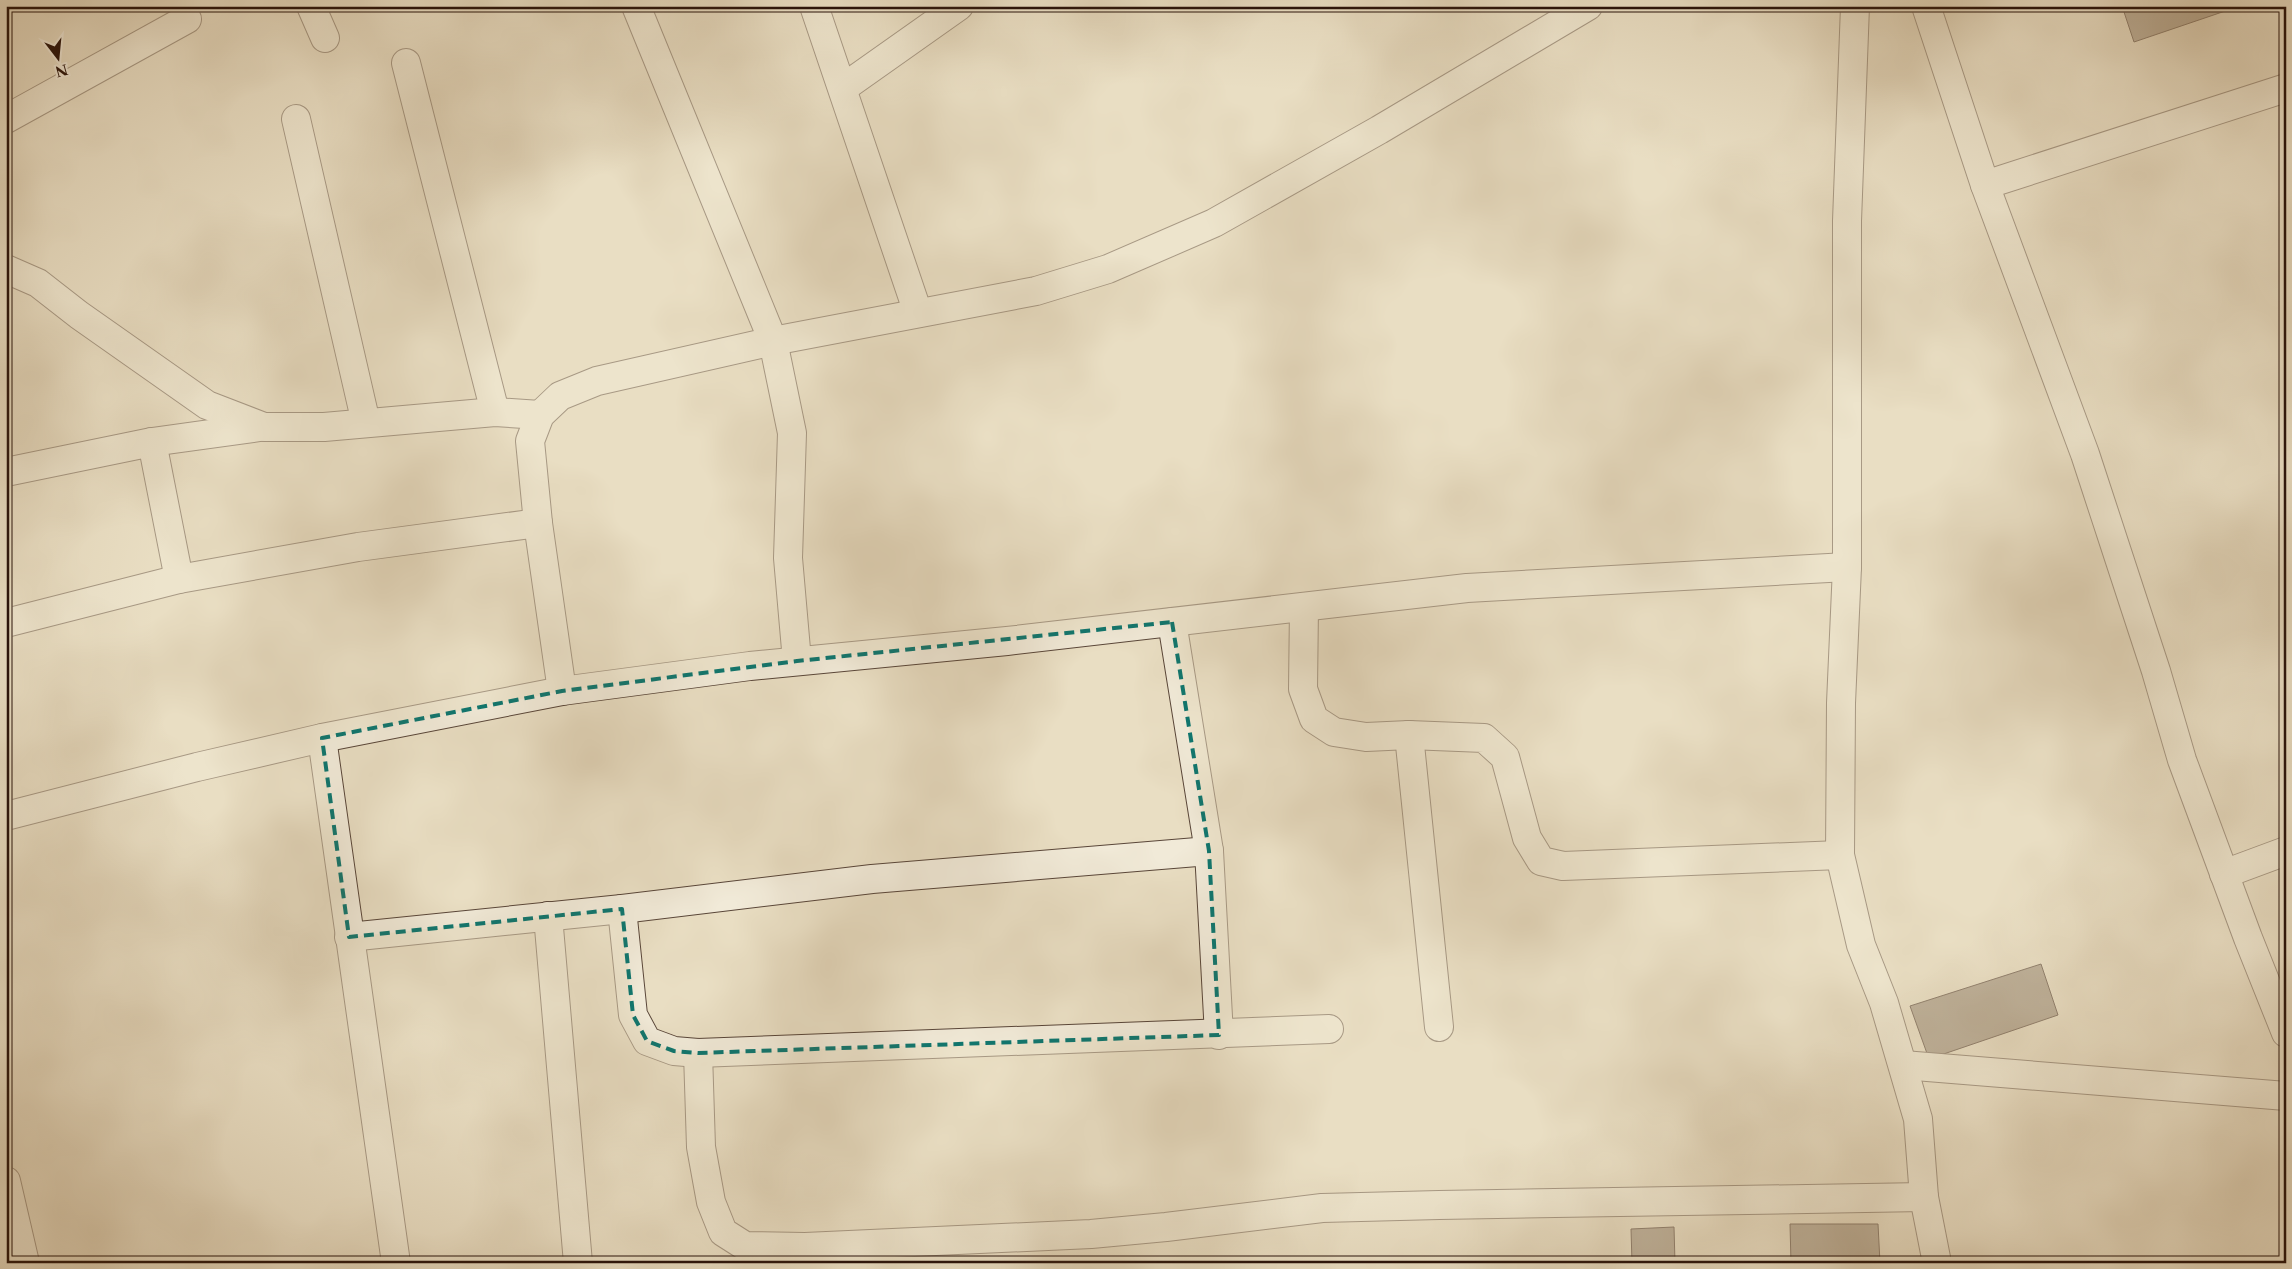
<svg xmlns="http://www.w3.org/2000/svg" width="2292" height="1269" font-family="'Libre Caslon Text',serif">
  <rect width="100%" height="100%" fill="#e9dec3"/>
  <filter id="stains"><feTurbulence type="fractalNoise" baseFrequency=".004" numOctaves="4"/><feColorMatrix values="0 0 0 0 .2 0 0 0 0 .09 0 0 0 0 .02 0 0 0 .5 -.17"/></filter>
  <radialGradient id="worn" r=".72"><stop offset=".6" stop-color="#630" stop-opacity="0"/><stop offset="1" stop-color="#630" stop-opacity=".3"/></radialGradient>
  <g fill="#8d7d6b" stroke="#29130b">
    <polygon points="2122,6 2240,6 2134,42"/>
    <polygon points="2041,964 2058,1015 1929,1059 1910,1006"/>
    <polygon points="1790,1224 1878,1224 1880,1263 1791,1263"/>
    <polygon points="1674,1227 1675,1263 1632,1263 1631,1229"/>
  </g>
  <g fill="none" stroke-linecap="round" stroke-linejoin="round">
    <defs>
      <g id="street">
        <polyline points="311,6 325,38"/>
        <polyline points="636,6 773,341 792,433 788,558 797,661"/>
        <polyline points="814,6 918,313"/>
        <polyline points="1855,6 1847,221 1847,567 1841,703 1840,855 1861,945 1884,1003 1918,1119 1924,1197 1937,1263"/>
        <polyline points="1926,6 1985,185 2085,454 2156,671 2182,760 2248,938 2286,1033"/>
        <polyline points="406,63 495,412"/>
        <polyline points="843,88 959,6"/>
        <polyline points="6,119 187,19"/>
        <polyline points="296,119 366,423"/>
        <polyline points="1985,185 2286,88"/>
        <polyline points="6,269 38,283 79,315 207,405 264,427 324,427 495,412 540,415"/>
        <polyline points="152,442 179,579"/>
        <polyline points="6,472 152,442 260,427"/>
        <polyline points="1304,607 1303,689 1314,719 1334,732 1366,737 1409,735 1484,738 1505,757 1527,838 1541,861 1563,866 1840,855"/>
        <polyline points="1172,622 1209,851 1219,1035"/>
        <polyline points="6,623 179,579 358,547 538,523"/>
        <polyline points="562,691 538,523 530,441 540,415 560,396 597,381 773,341 1036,291 1108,269 1214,223 1379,130 1588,6"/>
        <polyline points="1409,735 1439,1027"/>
        <polyline points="322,738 396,1263"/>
        <polyline points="6,816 197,767 322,738 562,691 750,666 1007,641 1467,588 1847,567"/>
        <polyline points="2224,874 2286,851"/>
        <polyline points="622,909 633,1015 647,1041 674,1051 698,1053 1329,1029"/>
        <polyline points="548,916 578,1263"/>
        <polyline points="349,937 622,909 872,879 1209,851"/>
        <polyline points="698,1053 701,1147 711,1202 723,1232 745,1246 805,1247 1091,1234 1166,1227 1322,1208 1439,1205 1924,1197"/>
        <polyline points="1903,1065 2286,1096"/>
        <polyline points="6,1181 25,1263"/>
      </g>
    </defs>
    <use href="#street" stroke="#594639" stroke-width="30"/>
    <use href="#street" stroke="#f1ead8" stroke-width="28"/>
  </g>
  <path d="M0 0H2292V1269H0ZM1172 622 1209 851 1219 1035 698 1053 674 1051 647 1041 633 1015 622 909 349 937 322 738 562 691 797 661Z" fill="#e9dec3" fill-opacity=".55" fill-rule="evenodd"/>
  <path fill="none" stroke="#0f766e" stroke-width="4" stroke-dasharray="10 6" stroke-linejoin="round" d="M1172 622 1209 851 1219 1035 698 1053 674 1051 647 1041 633 1015 622 909 349 937 322 738 562 691 797 661Z"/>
  <rect width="2292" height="1269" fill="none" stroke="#e9dec3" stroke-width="25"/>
  <rect x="8" y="8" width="2277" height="1254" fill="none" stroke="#29130b" stroke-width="2.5"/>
  <rect x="12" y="12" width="2267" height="1244" fill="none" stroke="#29130b"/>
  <g transform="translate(58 58) rotate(164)" stroke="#f1ead8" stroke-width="4" paint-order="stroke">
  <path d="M0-4L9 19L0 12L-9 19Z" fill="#29130b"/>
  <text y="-8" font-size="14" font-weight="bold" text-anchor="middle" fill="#29130b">N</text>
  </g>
  <rect width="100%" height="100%" filter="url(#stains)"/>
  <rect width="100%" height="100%" fill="url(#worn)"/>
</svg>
